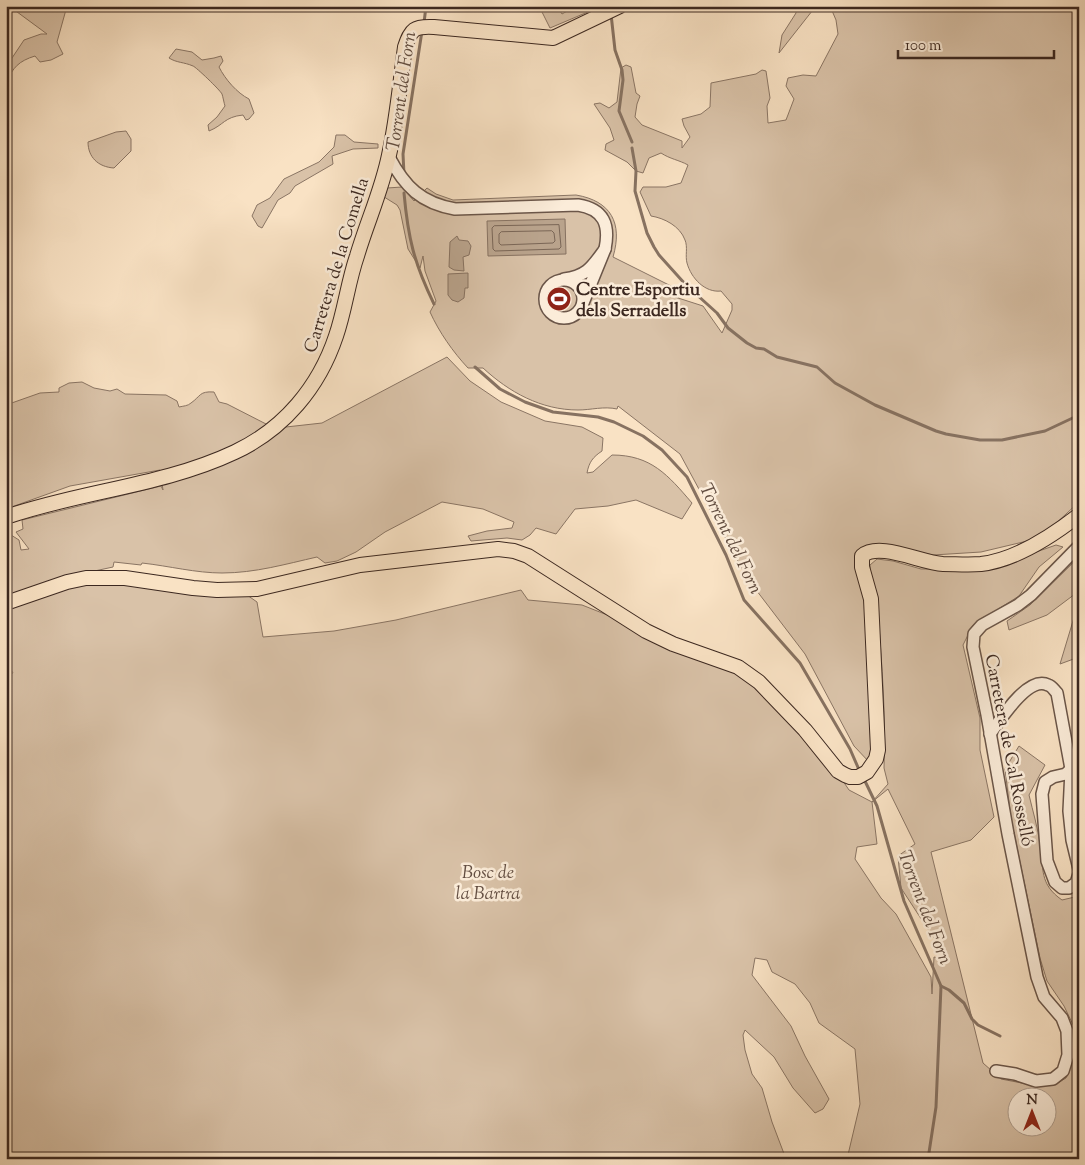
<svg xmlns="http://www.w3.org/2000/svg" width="1085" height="1165" font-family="'Sorts Mill Goudy',serif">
  <rect width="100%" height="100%" fill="#f9e2c4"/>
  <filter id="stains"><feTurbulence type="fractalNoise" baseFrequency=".004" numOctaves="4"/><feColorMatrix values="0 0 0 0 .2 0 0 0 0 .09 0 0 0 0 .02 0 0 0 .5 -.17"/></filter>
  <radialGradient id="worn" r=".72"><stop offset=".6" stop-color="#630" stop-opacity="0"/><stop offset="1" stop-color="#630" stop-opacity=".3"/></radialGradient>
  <g fill="#d9c2a8" stroke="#8a7564" fill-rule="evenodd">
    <path d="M9 6H67L57 42 63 54 51 60 40 62 35 56C19 61 13 67 6 83V67L24 40 41 34H47Z"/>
    <polygon points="539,6 557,6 562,14 576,6 602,6 550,28"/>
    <polygon points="797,6 816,6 779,53 782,35 796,13"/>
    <path d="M830 6H1079V502L1040 538 981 552 933 555 893 547 857 556 855 567 864 595 874 731 870 763 854 746 805 654 747 578 680 454 618 406 617 409C604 406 591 410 578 410 541 410 509 392 483 368H468C453 352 439 332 430 312L436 301 425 271 423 256 420 268 408 249 400 210 397 205 381 195 387 188 402 187 414 201 427 188 436 194 453 200 576 195C611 201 623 223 613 257L679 290 675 297 703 306 722 333 732 310V304L721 291C705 293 691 278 687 263 685 256 688 247 685 240 680 226 664 218 651 216L640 192 643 187H666L681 183 688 165C679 160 670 159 661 153L649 158 643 173 636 171 627 162 605 150 606 144 614 140 610 128 594 104 600 103 609 108 617 102 621 68 626 65 631 67 636 93 640 96 637 104 635 117 642 125 682 141V148L690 137 684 126 682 119 701 114 710 107 711 83 756 74 762 70 766 71 770 98 767 106 768 123 786 120 794 99 786 86 788 78 803 75 816 76 838 34 836 20Z"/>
    <path d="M176 49 192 52 202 60 214 58 221 56 223 61 219 67C225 79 237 93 249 99L254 113 249 119 246 120 243 115C224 117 224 125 209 131L208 125 217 117 225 106C224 103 223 97 222 94 220 90 196 67 193 66 184 62 177 63 169 58Z"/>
    <path d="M126 131 131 139V151L114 168C98 167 88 157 88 142L116 132Z"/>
    <polygon points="336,135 345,135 354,142 378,144 378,148 353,149 332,156 333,164 295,186 290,193 278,200 262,228 258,226 252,216 257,205 270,198 284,179 319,162 334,147"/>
    <path d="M447 357 470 381 501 402 545 421 582 427 603 438 602 451C593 457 589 462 587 473L593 472 612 455C651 455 668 475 692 503L682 519 636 500 608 506 575 509 556 534 536 528 530 535 522 540 507 538 471 541 468 536 487 531 512 528 514 522 483 509 442 502 385 532 356 552 337 561 325 563 317 557C286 564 255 573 222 573 196 573 169 566 142 563L141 565 114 562 113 567 76 575 247 595 257 602 263 637 334 631 396 620 521 590 528 600 582 605 625 622 742 675 765 694 843 781 849 790 872 802 888 784 884 768C886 717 882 665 878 614 876 597 870 581 870 565L877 559 893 561 921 569H988L1056 545 1063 547 1039 567 1019 596 973 625 963 645 980 718V750L994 817 971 840 931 852 983 1063 1001 1079 1027 1084H1056L1066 1078 1076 1053 1077 1033 1064 1006 1047 981 1040 958 1011 819 1005 769 1019 746 1045 765 1029 795C1033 812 1038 828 1040 845 1044 869 1039 884 1062 900L1079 896V1159H847L860 1104 855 1049 819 1023 810 1003 795 984 772 972 767 960 755 958 752 975 791 1026 805 1056 829 1099 823 1109 815 1113 793 1088 774 1057 745 1030 743 1035 745 1050 752 1074 762 1088 772 1122 786 1159H6V677L13 673 6 661V611L50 593 6 596V535H11L19 540 21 550 29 549 16 532 23 529 22 520 161 486 163 490 160 470 70 486 6 509V405L40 393 59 392V388L69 383 82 382 94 388 110 391 117 389 125 394 166 395 177 401 179 407C183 406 188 406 191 403 201 396 199 391 214 392L219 402 227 404 268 425 286 427 322 423ZM888 789 915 844 898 856 901 888 948 960 934 957 932 994 931 977 896 914 881 898 855 859 857 847 877 844 872 802ZM1018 1098H1048V1128H1018Z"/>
    <polygon points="1079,557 1079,591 1047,615 1009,630 1007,621 1030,605"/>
    <polygon points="1079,601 1079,657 1060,664"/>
  </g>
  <g fill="#b9a38c" stroke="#877261">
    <polygon points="565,219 566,254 488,256 487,221"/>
    <polygon points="457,236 459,240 468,241 471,246 469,255 463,257 464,271 454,270 449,267 450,242"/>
    <polygon points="468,273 468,288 465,288 464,298 458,302 452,300 448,295 448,274"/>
  </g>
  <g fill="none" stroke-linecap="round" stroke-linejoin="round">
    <g stroke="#7a6656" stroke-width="1">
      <polygon points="559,225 561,247 559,249 495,251 493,249 492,228 494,226"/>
      <polygon points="552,231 554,233 555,241 553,243 501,245 499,243 499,234 501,232"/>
    </g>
    <g stroke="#877261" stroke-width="3">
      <polyline points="611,14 615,50 622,70 623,80 619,111 632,142"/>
      <polyline points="424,23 426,6"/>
      <polyline points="632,148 636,171 635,191 647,233 654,247 659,255 686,285 717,313 728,328 747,343 756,348 764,349 777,357 817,367 835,383 875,405 936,431 946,434 980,440 1002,440 1045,431 1079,415"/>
      <polyline points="404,174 403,154 422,31"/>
      <path d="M404 193C408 238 414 263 434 304"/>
      <polyline points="475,367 500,389 525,402 553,412 598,417 614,422 643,436 662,450 687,477 726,555 744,600 800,663 850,749 860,772"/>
      <polyline points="863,777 877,806 904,901 941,986 936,1107 928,1159"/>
      <polyline points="941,986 949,990 964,1003 972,1019 978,1025 1000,1036"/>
    </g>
    <defs>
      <g id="minor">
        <path d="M389 157C405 187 421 203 455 209L578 205C604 209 610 225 605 249"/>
        <path d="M564 279C587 276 592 267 605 249L583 303"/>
        <circle cx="564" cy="299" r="19"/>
        <path d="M990 734C1000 720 1028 675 1048 685 1052 686 1054 690 1057 693L1071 769 1079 783"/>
        <polyline points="1071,769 1066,774 1053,777 1045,782 1042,794 1047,861 1055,882 1062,888 1069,888 1076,883 1079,874"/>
        <polyline points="1071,770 1069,811 1072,840 1079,869"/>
        <polyline points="996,1071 1015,1074 1036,1081 1053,1079 1063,1071 1068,1055 1067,1031 1062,1018 1044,997 1037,977 1008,834 987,715 973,647 974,634 982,625 1018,605 1031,595 1079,546"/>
      </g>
      <g id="major">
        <path d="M6 517C81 491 163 486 235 452 284 429 319 387 336 336 345 310 348 282 357 256 367 222 382 190 389 155 397 120 400 83 405 47 411 29 414 26 434 27L553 38 620 6"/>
        <path d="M6 603 67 582 86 578H125L193 588 217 590 257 589 360 565 498 549 514 551 528 556 646 631 673 644 738 667 759 682 805 730 838 771 845 775 850 777H858L867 772 876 759 878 750 871 599 862 567V556C879 541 921 563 943 564 955 564 969 565 981 564 1016 560 1052 536 1079 515"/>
      </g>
    </defs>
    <use href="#minor" stroke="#6b5649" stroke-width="14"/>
    <use href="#major" stroke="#3c2820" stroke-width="16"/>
    <use href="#minor" stroke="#fbecd9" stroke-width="11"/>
    <use href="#major" stroke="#f9e2c4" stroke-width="14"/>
  </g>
  <defs>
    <symbol id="stadium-disc" viewBox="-11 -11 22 22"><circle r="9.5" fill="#8f2418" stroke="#fbecd9"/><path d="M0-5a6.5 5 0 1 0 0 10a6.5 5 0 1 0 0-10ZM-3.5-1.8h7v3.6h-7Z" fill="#fff"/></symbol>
  </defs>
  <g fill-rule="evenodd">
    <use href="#stadium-disc" x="545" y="285" width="28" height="28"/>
  </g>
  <g text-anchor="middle" stroke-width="5" stroke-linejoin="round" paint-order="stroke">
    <g font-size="18" fill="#3c2820" stroke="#fbecd9">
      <text transform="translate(336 265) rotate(-73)" y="6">Carretera de la Comella</text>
      <text transform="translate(1010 750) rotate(79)" y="6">Carretera de Cal Rosselló</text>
    </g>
    <g font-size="18" font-weight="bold" fill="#3c2820" stroke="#fbecd9" text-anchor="start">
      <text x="576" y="295">Centre Esportiu<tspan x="576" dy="21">dels Serradells</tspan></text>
    </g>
    <g font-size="18" font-style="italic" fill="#634e42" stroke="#fbecd9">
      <text x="488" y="878">Bosc de<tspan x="488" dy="21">la Bartra</tspan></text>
    </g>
    <g font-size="19" font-style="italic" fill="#624d40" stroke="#fbecd9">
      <text transform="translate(400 91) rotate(-82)" y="7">Torrent del Forn</text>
      <text transform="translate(732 538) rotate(64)" y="7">Torrent del Forn</text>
      <text transform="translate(926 907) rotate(69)" y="7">Torrent del Forn</text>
    </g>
  </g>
  <rect width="1085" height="1165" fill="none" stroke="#f9e2c4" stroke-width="25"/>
  <rect x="8" y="8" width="1070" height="1150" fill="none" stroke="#3c2820" stroke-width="2.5"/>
  <rect x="12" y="12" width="1060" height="1140" fill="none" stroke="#3c2820"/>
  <g transform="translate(1032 1112)"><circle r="24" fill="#fbecd9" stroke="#af9e8f"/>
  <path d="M0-4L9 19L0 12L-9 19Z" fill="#8f2418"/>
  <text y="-8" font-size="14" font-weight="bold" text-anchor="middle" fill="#3c2820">N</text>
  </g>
  <path d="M898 50v8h156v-8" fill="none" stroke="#3c2820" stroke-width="2.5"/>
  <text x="905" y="50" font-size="15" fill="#3c2820" stroke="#fbecd9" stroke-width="4" paint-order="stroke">100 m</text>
  <rect width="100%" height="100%" filter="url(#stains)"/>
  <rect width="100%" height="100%" fill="url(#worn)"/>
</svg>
